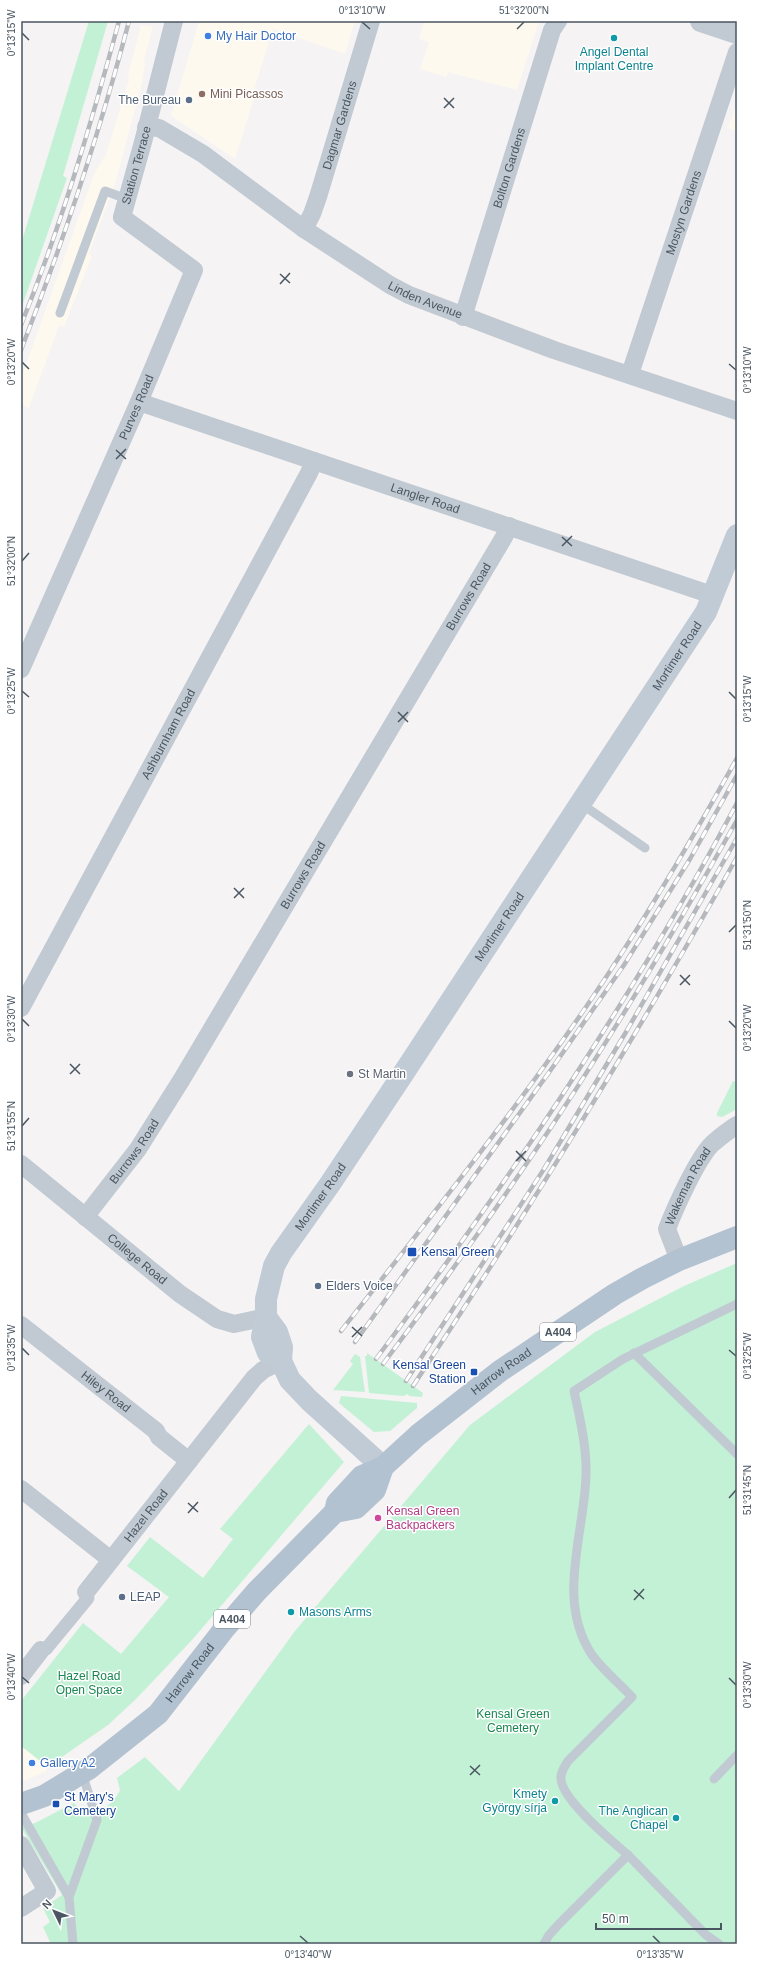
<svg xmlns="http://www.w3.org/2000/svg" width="758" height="1965" font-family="Arial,sans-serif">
  <rect width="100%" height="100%" fill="#f5f3f3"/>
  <g fill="#fdf9ef">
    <polygon points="199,21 355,21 345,54 273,29 253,93 255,95 235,159 171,116"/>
    <polygon points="422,21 539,21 517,90 448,72 446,77 420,69 429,42 419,39 424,22"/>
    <polygon points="141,25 153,27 144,60 145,64 142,83 116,181 89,254 92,256 64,327 59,326 29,408 21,405 21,378 94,174 106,154 129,80 128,75"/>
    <polygon points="737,103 737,131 728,128"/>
    <polygon points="21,1746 39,1760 47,1771 24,1781 21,1778"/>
  </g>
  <g fill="#c3f1d5">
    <polygon points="89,21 108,21 63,176 67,178 21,309 21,244"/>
    <polygon points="733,1081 737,1082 737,1109 722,1117 717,1116 717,1113"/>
    <path d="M737 1263V1944H51L43 1927 50 1922 43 1908 62 1895 21 1827 35 1823 74 1803C88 1823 112 1808 120 1790L117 1778 145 1757 179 1791 295 1631 470 1425 595 1332 684 1286Z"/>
    <polygon points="367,1353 423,1393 422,1397 409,1396 408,1394 403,1396 369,1393 365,1356 367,1356"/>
    <polygon points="355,1354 360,1357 365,1392 333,1390 353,1364 350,1361"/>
    <polygon points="341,1396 417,1403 417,1408 390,1431 374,1432 339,1403"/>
    <polygon points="309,1424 344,1462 192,1640 136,1699 108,1725 56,1761 39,1760 21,1746 21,1701 83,1623 121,1654 169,1597 127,1566 150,1537 203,1578 233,1539 220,1529"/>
  </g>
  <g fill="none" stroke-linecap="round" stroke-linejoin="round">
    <g stroke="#c1cad2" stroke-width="9">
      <polyline points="60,313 105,191 127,199"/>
      <polyline points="580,803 645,848"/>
      <polyline points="634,1353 737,1454"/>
      <polyline points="714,1779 737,1755"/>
      <polyline points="21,1813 69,1897"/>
      <polyline points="628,1855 706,1935 719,1944"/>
      <polyline points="73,1944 69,1897 97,1820 82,1773"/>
      <path d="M544 1944 549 1935 559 1924 628 1855C612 1841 559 1798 561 1777 561 1771 565 1766 568 1761L632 1697C619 1683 603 1670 592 1655 556 1601 584 1535 586 1476 587 1448 580 1418 574 1391L623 1359 737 1304"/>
    </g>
    <polyline stroke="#c1cad2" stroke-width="13" points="41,1650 46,1649 88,1598 86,1592"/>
    <g stroke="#c1cad2" stroke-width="18">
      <path id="s1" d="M146 127 159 128 203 154 304 229 390 285 409 295 554 350 737 411"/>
      <path id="s2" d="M304 229 312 214 318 197 371 21"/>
      <path id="s3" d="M463 317 552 30 558 21"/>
      <path id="s4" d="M630 374 737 52"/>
      <path id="s5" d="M139 402 712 595"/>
      <path id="s6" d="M21 669 139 402 194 270 122 217 143 142 174 21"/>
      <path id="s7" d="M21 1008 309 473 314 461"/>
      <path id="s8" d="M21 1164 180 1294 217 1319 234 1324 266 1317"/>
      <path id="s9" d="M85 1217 138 1149 182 1079 504 537 509 526"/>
      <path id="s10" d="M679 1260 667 1229C675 1208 697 1159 712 1144 720 1137 729 1130 737 1125"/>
      <path id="s11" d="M21 1325 156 1431 159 1437 189 1461"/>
      <polyline points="21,1489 111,1560"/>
      <path id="s12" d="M86 1592 254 1378 263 1370 281 1361"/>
      <polyline points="21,1676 41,1650"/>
      <polyline points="21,1845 47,1891 21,1908"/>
    </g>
    <polyline stroke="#c1cad2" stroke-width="22" points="701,21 737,33"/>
    <g stroke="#c1cbd6" stroke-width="22">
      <polyline points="266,1317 277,1332 282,1347 281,1361 290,1380 309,1400 383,1467"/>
      <path id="s13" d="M281 1361 268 1353 262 1337 266 1317V1299L274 1266 281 1253 330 1184 403 1074 706 612 737 535"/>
    </g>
    <g stroke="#b3c2d1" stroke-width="22">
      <path id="s14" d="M335 1512 337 1503 362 1476 383 1467 418 1435 500 1371 615 1294 643 1278 679 1260 737 1237"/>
      <path id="s15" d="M21 1804 44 1796 90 1768 158 1714 225 1628 257 1591 335 1512 356 1508 375 1490 383 1467"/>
    </g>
    <defs>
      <g id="rail">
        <path d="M21 325C61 226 91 124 119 21"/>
        <path d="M21 350C63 242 100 132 129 21"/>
        <path d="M341 1331C425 1224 509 1119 586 1007 641 927 690 843 737 758"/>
        <polyline points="355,1342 550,1071 624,965 690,859 737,775"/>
        <path d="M376 1359C508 1182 633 998 737 803"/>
        <path d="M383 1364C433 1297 482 1229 529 1160 604 1050 672 936 737 820"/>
        <polyline points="406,1381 544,1169 626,1032 737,838"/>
        <path d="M413 1386C527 1213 636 1038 737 857"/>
      </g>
    </defs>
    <use href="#rail" stroke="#b5b8bd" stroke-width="4.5"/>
    <use href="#rail" stroke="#fff" stroke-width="3" stroke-dasharray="9" stroke-linecap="butt"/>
  </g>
  <path fill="none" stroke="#4a5661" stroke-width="1.5" d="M362 22 370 29M517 29 524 22M22 33 29 40M444 98 454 108M444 108 454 98M280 274 290 283M280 284 290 273M22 362 29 369M729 364 736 370M116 450 126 459M116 459 126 449M562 537 572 546M562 546 572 536M22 561 29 553M22 691 29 697M729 692 736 699M398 712 408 722M398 722 408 712M234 888 244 898M234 898 244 888M729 932 736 925M680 975 690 985M680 985 690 975M22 1019 29 1026M729 1021 736 1028M70 1064 80 1074M70 1074 80 1064M22 1126 29 1118M516 1151 526 1161M516 1161 526 1151M352 1327 362 1336M352 1337 362 1327M22 1348 29 1355M729 1350 736 1356M729 1498 736 1490M188 1503 198 1512M188 1513 198 1502M634 1590 644 1599M634 1600 644 1589M22 1677 29 1683M729 1678 736 1685M470 1766 480 1775M470 1775 480 1765M300 1936 308 1943M653 1936 660 1943"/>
  <g fill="#3f7fe0" stroke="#fff" stroke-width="1.5">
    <circle cx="208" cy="36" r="4"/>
    <circle cx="32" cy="1763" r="4"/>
  </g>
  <g fill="#0f9aa8" stroke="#fff" stroke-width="1.5">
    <circle cx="614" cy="38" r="4"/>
    <circle cx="291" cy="1612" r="4"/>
    <circle cx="555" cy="1801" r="4"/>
    <circle cx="676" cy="1818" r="4"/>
  </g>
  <circle fill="#8d6e63" stroke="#fff" stroke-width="1.5" cx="202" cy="94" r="4"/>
  <g fill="#5c6f8a" stroke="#fff" stroke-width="1.5">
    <circle cx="189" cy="100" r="4"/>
    <circle cx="318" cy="1286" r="4"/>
    <circle cx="122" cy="1597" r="4"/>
  </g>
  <circle fill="#6b7280" stroke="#fff" stroke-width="1.5" cx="350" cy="1074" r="4"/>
  <g fill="#1a4fb4" stroke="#fff" stroke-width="1.5">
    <rect x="407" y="1247" width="10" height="10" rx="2"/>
    <rect x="470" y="1368" width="8" height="8" rx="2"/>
    <rect x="52" y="1800" width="8" height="8" rx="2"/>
  </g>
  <circle fill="#d1479c" stroke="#fff" stroke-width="1.5" cx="378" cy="1518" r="4"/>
  <g text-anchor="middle" stroke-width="3" stroke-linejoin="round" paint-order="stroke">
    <g fill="#fff" stroke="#808990" stroke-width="1">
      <rect x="540" y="1323" width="36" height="18" rx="3"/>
      <rect x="214" y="1610" width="36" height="18" rx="3"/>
    </g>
    <g font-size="11" font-weight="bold" fill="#4a5661">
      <text x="558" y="1336">A404</text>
      <text x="232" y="1623">A404</text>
    </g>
    <g font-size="12" fill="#366cbe" stroke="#fff" text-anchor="start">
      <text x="216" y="40">My Hair Doctor</text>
      <text x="40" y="1767">Gallery A2</text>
    </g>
    <g font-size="12" fill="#0d838f" stroke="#fff" text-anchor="end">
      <text x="614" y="56" text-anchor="middle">Angel Dental<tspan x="614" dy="14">Implant Centre</tspan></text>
      <text x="299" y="1616" text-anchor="start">Masons Arms</text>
      <text x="547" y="1798">Kmety<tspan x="547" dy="14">György sírja</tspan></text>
      <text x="668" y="1815">The Anglican<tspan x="668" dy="14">Chapel</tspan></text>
    </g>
    <g font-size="12" fill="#785e54" stroke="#fff" text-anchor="start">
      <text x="210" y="98">Mini Picassos</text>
    </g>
    <g font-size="12" fill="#4e5e75" stroke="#fff" text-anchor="start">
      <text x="181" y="104" text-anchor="end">The Bureau</text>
      <text x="326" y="1290">Elders Voice</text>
      <text x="130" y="1601">LEAP</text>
    </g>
    <g font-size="12" fill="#4a5661" stroke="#fff">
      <text dy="4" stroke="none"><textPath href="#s2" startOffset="110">Dagmar Gardens</textPath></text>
      <text dy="4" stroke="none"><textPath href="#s6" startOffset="578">Station Terrace</textPath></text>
      <text dy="4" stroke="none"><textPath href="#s3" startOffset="156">Bolton Gardens</textPath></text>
      <text dy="4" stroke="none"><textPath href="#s4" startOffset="170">Mostyn Gardens</textPath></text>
      <text dy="4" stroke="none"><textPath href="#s1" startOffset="331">Linden Avenue</textPath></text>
      <text dy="4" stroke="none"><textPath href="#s6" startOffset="286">Purves Road</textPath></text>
      <text dy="4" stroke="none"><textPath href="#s5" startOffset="302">Langler Road</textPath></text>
      <text dy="4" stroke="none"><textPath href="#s9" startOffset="730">Burrows Road</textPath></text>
      <text dy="4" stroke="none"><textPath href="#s13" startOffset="836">Mortimer Road</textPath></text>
      <text dy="4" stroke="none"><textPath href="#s7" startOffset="311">Ashburnham Road</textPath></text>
      <text dy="4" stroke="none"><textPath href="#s9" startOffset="406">Burrows Road</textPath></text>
      <text dy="4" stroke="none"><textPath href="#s13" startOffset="512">Mortimer Road</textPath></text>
      <text dy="4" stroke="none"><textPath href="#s9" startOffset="82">Burrows Road</textPath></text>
      <text dy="4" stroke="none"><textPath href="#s10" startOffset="81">Wakeman Road</textPath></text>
      <text dy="4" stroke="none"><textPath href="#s13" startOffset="188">Mortimer Road</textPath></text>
      <text dy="4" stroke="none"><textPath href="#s8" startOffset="150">College Road</textPath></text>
      <text dy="4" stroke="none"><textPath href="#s14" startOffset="221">Harrow Road</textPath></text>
      <text dy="4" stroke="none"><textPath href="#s11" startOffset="108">Hiley Road</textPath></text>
      <text dy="4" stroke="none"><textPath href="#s12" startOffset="97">Hazel Road</textPath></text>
      <text dy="4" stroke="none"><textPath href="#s15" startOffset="217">Harrow Road</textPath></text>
    </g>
    <g font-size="12" fill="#5b616d" stroke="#fff" text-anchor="start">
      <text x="358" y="1078">St Martin</text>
    </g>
    <g font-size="12" fill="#164399" stroke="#fff" text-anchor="start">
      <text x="421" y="1256">Kensal Green</text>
      <text x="466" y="1369" text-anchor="end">Kensal Green<tspan x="466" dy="14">Station</tspan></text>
      <text x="64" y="1801">St Mary's<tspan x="64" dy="14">Cemetery</tspan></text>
    </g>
    <g font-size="12" fill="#b23c85" stroke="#fff" text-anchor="start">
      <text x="386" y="1515">Kensal Green<tspan x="386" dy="14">Backpackers</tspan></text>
    </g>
    <g font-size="12" fill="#17864f" stroke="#fff">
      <text x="89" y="1680">Hazel Road<tspan x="89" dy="14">Open Space</tspan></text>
      <text x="513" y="1718">Kensal Green<tspan x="513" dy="14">Cemetery</tspan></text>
    </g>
  </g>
  <rect width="758" height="1965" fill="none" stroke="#ffffff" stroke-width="44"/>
  <g transform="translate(54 1911) rotate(313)" stroke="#ffffff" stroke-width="3" paint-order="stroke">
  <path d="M0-3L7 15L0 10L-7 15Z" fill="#4a5661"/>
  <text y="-6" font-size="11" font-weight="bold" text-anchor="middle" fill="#4a5661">N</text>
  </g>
  <path d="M596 1923v6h125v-6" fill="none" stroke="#4a5661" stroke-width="2"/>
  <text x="602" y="1923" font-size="12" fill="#4a5661" stroke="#ffffff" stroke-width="3" paint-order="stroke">50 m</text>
  <rect x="22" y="22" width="714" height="1921" fill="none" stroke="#4a5661" stroke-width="1.5"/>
  <g font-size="10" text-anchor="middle" fill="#4a5661">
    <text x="362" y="14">0°13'10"W</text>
    <text x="524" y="14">51°32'00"N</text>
    <text transform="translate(11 33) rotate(-90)" y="4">0°13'15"W</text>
    <text transform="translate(11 362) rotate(-90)" y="4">0°13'20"W</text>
    <text transform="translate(747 370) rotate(-90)" y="4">0°13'10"W</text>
    <text transform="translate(11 561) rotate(-90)" y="4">51°32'00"N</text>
    <text transform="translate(11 691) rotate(-90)" y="4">0°13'25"W</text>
    <text transform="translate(747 699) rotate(-90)" y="4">0°13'15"W</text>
    <text transform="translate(747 925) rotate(-90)" y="4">51°31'50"N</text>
    <text transform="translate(11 1019) rotate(-90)" y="4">0°13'30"W</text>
    <text transform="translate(747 1028) rotate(-90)" y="4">0°13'20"W</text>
    <text transform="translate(11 1126) rotate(-90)" y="4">51°31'55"N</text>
    <text transform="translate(11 1348) rotate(-90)" y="4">0°13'35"W</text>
    <text transform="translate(747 1356) rotate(-90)" y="4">0°13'25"W</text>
    <text transform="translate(747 1490) rotate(-90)" y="4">51°31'45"N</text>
    <text transform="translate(11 1677) rotate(-90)" y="4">0°13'40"W</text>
    <text transform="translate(747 1685) rotate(-90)" y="4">0°13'30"W</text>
    <text x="308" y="1958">0°13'40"W</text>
    <text x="660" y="1958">0°13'35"W</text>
  </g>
</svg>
